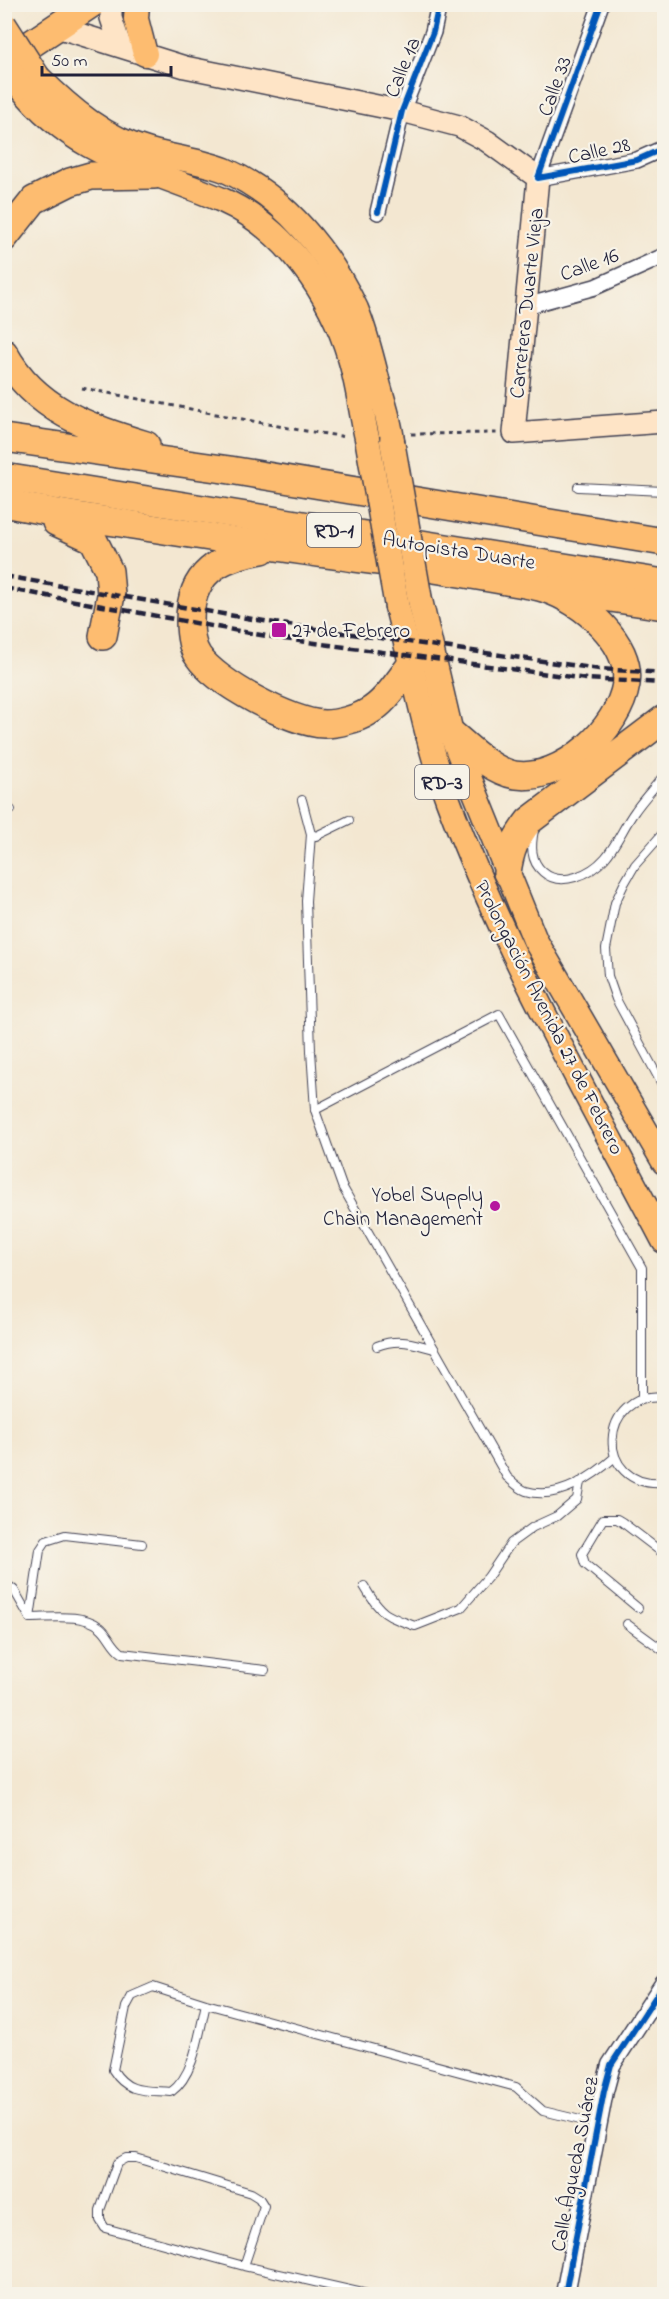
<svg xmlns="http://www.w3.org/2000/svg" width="669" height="2299" font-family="'Indie Flower',sans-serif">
  <rect width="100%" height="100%" fill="#f7f3e8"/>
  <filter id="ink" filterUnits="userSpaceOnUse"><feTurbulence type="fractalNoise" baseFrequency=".0167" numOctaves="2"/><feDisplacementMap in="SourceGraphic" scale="12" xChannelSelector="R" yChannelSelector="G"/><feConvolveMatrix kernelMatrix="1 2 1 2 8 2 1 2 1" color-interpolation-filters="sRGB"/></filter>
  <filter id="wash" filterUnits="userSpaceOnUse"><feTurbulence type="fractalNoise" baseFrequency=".008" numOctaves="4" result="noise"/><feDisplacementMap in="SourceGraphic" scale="24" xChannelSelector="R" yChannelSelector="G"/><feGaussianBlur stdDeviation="1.35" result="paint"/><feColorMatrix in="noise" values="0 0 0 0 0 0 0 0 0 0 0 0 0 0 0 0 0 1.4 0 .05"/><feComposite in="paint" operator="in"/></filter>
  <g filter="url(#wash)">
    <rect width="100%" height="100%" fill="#f3e7d1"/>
  </g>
  <g filter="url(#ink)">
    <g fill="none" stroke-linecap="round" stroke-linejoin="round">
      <defs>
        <g id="service">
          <polyline points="578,487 664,491"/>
          <polyline points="302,800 311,834 316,836 349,820"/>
          <polyline points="4,810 11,810"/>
          <path d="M534 830C531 845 530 861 543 872 561 888 591 874 605 858 617 844 624 826 635 811 644 798 655 787 664 775"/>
          <polyline points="664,832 635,865 624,884 615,903 606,949 608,976 616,999 664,1088"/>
          <path d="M311 834 306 901 311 1051 315 1110 342 1186 507 1477C513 1482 520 1489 526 1491 558 1501 592 1477 615 1457"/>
          <polyline points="315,1110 499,1014 642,1268 642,1399"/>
          <path d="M377 1346C398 1338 414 1343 434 1349"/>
          <path d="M664 1398C599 1389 592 1489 664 1483"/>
          <path d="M4 1582 14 1590 30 1618C51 1618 83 1613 100 1627 109 1634 111 1645 122 1653L265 1670"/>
          <path d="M364 1586C380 1614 386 1616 415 1626L461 1608 488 1577 511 1543 533 1527 557 1516 577 1499 580 1482"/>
          <polyline points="638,1608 585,1564 582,1554 603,1519 617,1519 622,1522 664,1554"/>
          <polyline points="30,1618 40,1550 46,1541 65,1535 142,1544"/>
          <polyline points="627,1624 664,1651"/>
          <path d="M206 2004C199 2032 195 2075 171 2092 145 2090 128 2094 113 2070L126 2007 132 1996 153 1987 206 2004 516 2087 543 2111 597 2124"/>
          <polyline points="244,2266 264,2206 259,2198 251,2193 136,2158 126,2158 117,2163 100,2210 100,2220 105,2228 244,2266 367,2294"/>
        </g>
        <g id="minor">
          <polyline points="601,4 538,178 637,160 664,148"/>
          <polyline points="378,212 402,111 433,32 439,4"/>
          <polyline points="526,306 595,287 664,256"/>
        </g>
        <polyline id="tertiary" points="565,2294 604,2091 611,2065 664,1984"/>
        <g id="secondary">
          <polyline points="111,4 111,18 120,45"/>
          <polyline points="57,27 185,67 402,111 459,126 487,141 538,178 514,433 664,422"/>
        </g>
        <g id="primary">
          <polyline points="137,4 136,19 145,54"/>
          <path d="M38 77C70 109 105 139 150 151 174 158 202 161 225 170 284 196 329 252 356 309 366 333 372 359 378 383 383 402 390 421 392 441"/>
          <path d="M20 86C77 158 144 166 222 200 285 228 331 293 350 358 358 384 361 412 367 438"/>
          <polyline points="420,600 451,733 535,940 664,1162"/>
          <path d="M397 607C414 671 425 737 448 800 505 953 588 1096 664 1241"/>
        </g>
        <g id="motorway">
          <polyline points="4,62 91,4"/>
          <polyline points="4,238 34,200 70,182 91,176 154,175"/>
          <path d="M4 353C35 410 88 427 146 445"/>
          <polyline points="4,438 230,470 664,542"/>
          <polyline points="4,477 664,583"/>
          <path d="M4 503C51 513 98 519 145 527 215 538 285 549 355 558 404 564 452 571 501 580 515 583 531 584 546 589 581 600 633 643 626 684 619 729 562 782 515 775 491 771 468 747 450 732"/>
          <polyline points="56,522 93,539 109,571 111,595 103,636"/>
          <path d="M262 550C219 557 190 573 190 621 190 633 191 646 198 656 216 683 291 723 324 724 337 724 357 719 368 712 386 702 398 681 411 665"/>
          <polyline points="563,591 664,606"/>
          <path d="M507 873C510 850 515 839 529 821L664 719"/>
        </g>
      </defs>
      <use href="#service" stroke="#414052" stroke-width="10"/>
      <use href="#minor" stroke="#414052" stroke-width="18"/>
      <use href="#tertiary" stroke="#414052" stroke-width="21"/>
      <use href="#secondary" stroke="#414052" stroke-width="24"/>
      <use href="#primary" stroke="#414052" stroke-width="27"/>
      <use href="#motorway" stroke="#414052" stroke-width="30"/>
      <g stroke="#414052" stroke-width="3" stroke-dasharray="4.5 4.5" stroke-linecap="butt">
        <polyline points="82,388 299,430 347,437"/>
        <polyline points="411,434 497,433"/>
      </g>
      <use href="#service" stroke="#fff" stroke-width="8"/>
      <use href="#minor" stroke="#fff" stroke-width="15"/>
      <use href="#tertiary" stroke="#fff" stroke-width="18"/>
      <use href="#secondary" stroke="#fee4c6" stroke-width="21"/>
      <use href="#primary" stroke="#fdbc70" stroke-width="24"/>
      <use href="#motorway" stroke="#fdbc70" stroke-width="27"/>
      <g stroke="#22223b" stroke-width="4.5" stroke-dasharray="9 4.5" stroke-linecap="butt">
        <polyline points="4,576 281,624 599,669 664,673"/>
        <polyline points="4,588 277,638 586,679 664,683"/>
      </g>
      <defs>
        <g id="primary-bridge">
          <polyline points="4,24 38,77"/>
          <polyline points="4,62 20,86"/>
          <polyline points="367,438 397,607"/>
          <polyline points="392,441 420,600"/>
        </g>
      </defs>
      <use href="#primary-bridge" stroke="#414052" stroke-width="27" stroke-linecap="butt"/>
      <use href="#primary-bridge" stroke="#fdbc70" stroke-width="24"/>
      <defs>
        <g id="cycleway">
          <polyline points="601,4 538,178 637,160 664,148"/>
          <polyline points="378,212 402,111 433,32 439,4"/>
          <polyline points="565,2294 604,2091 611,2065 664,1984"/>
        </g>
      </defs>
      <use href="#cycleway" stroke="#f7f3e8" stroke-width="10"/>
      <use href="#cycleway" stroke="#0057b8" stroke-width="6"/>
    </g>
  </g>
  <g fill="#b5179e" stroke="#f7f3e8" stroke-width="2">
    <rect x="271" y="622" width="16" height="16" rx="3"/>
    <circle cx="495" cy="1206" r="6"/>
  </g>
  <g text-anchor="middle" stroke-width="4.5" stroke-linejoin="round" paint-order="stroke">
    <g fill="#f7f3e8" stroke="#62616f" stroke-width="1.5">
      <rect x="307" y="513" width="54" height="34" rx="4.5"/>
      <rect x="415" y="765" width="54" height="34" rx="4.5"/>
    </g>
    <g font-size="20" font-weight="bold" fill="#22223b">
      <text x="334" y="537">RD-1</text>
      <text x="442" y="789">RD-3</text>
    </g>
    <g font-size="21" fill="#22223b" stroke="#f7f3e8">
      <text transform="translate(402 67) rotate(-68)" y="7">Calle 1a</text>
      <text transform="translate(554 86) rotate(-70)" y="7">Calle 33</text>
      <text transform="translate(599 150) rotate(-12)" y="7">Calle 28</text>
      <text transform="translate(589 264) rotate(-20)" y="7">Calle 16</text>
      <text transform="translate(526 303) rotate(-84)" y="7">Carretera Duarte Vieja</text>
      <text transform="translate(459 550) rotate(9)" y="7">Autopista Duarte</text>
      <text transform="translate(550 1017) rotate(63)" y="7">Prolongación Avenida 27 de Febrero</text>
      <text transform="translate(574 2164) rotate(-79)" y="7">Calle Águeda Suárez</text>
    </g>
    <g font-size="21" fill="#22223b" stroke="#f7f3e8" text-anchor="start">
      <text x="292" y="637">27 de Febrero</text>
      <text x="483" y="1201" text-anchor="end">Yobel Supply<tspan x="483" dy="24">Chain Management</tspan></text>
    </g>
  </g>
  <rect width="669" height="2299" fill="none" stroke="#f7f3e8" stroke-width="24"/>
  <path d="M42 66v9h129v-9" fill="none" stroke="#22223b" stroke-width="3"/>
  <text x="51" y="66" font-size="18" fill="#22223b" stroke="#f7f3e8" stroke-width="4.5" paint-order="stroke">50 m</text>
</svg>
